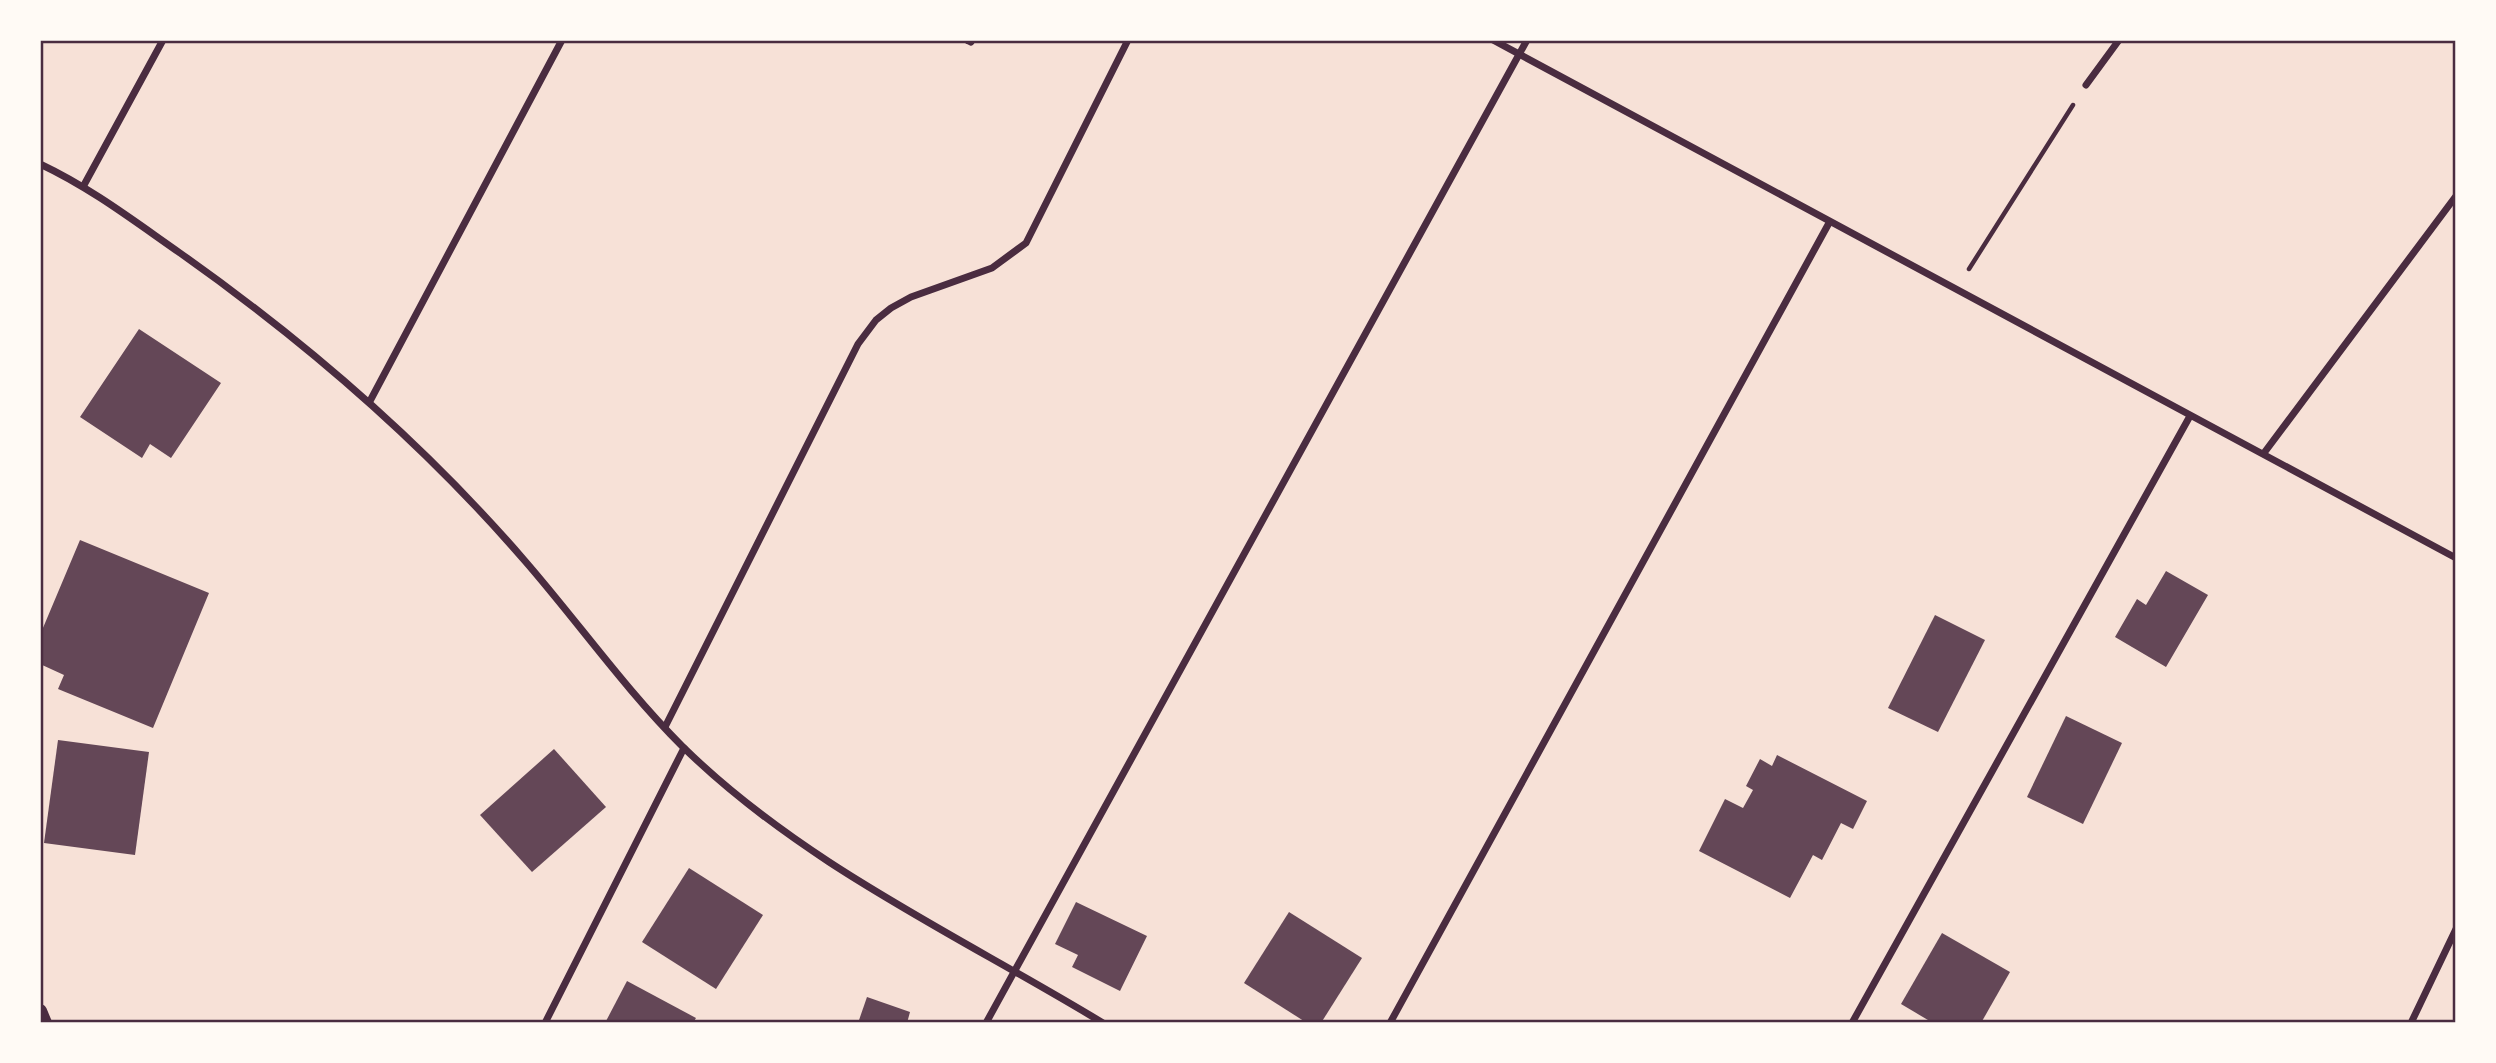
<svg xmlns="http://www.w3.org/2000/svg" width="2496" height="1063" font-family="Overpass,sans-serif">
  <rect width="100%" height="100%" fill="#f7e1d7"/>
  <g fill="#644757">
    <polygon points="139,329 221,383 171,458 150,444 142,458 80,417"/>
    <polygon points="80,540 209,593 153,728 58,689 64,675 40,664 40,635"/>
    <polygon points="2166,571 2208,595 2166,667 2115,637 2137,599 2146,605"/>
    <polygon points="1935,615 1985,640 1938,732 1888,708"/>
    <polygon points="2066,716 2122,743 2083,824 2027,797"/>
    <polygon points="58,740 149,752 135,855 44,843"/>
    <polygon points="554,749 606,807 532,872 480,815"/>
    <polygon points="1777,755 1867,801 1853,829 1841,823 1822,860 1813,855 1790,898 1699,851 1725,799 1743,808 1753,790 1746,786 1760,759 1772,766"/>
    <polygon points="689,868 763,915 716,989 642,942"/>
    <polygon points="1076,902 1147,936 1120,991 1072,967 1078,955 1055,944"/>
    <polygon points="1289,912 1362,958 1321,1023 1307,1023 1244,983"/>
    <polygon points="1942,933 2010,972 1981,1023 1933,1023 1901,1004"/>
    <polygon points="627,981 696,1018 693,1023 605,1023"/>
    <polygon points="867,997 910,1012 907,1023 858,1023"/>
  </g>
  <g fill="none" stroke-linecap="round" stroke-linejoin="round">
    <polyline stroke="#4a2c40" stroke-width="4.5" points="1969,269 2073,105"/>
    <g stroke="#4a2c40" stroke-width="7">
      <polyline points="967,40 971,42"/>
      <polyline points="1493,40 2456,558"/>
      <polyline points="2086,85 2119,40"/>
      <path d="M40 164C91 188 134 221 180 253 306 342 424 444 525 561 578 622 625 689 682 746 803 865 960 936 1103 1023"/>
      <polyline points="84,185 163,40"/>
      <polyline points="370,401 562,40"/>
      <polyline points="2264,453 2456,196"/>
      <polyline points="665,727 858,344 876,320 891,308 911,297 992,268 1026,243 1128,40"/>
      <polyline points="545,1023 684,748"/>
      <polyline points="986,1023 1527,40"/>
      <polyline points="1390,1023 1829,223"/>
      <polyline points="1852,1023 2190,416"/>
      <polyline points="2411,1023 2456,929"/>
    </g>
    <polyline stroke="#4a2c40" stroke-width="14" points="40,1011 45,1023"/>
  </g>
  <rect width="2496" height="1063" fill="none" stroke="#fffaf5" stroke-width="84"/>
  <rect x="42" y="42" width="2412" height="979" fill="none" stroke="#4a2c40" stroke-width="2.5"/>
</svg>
